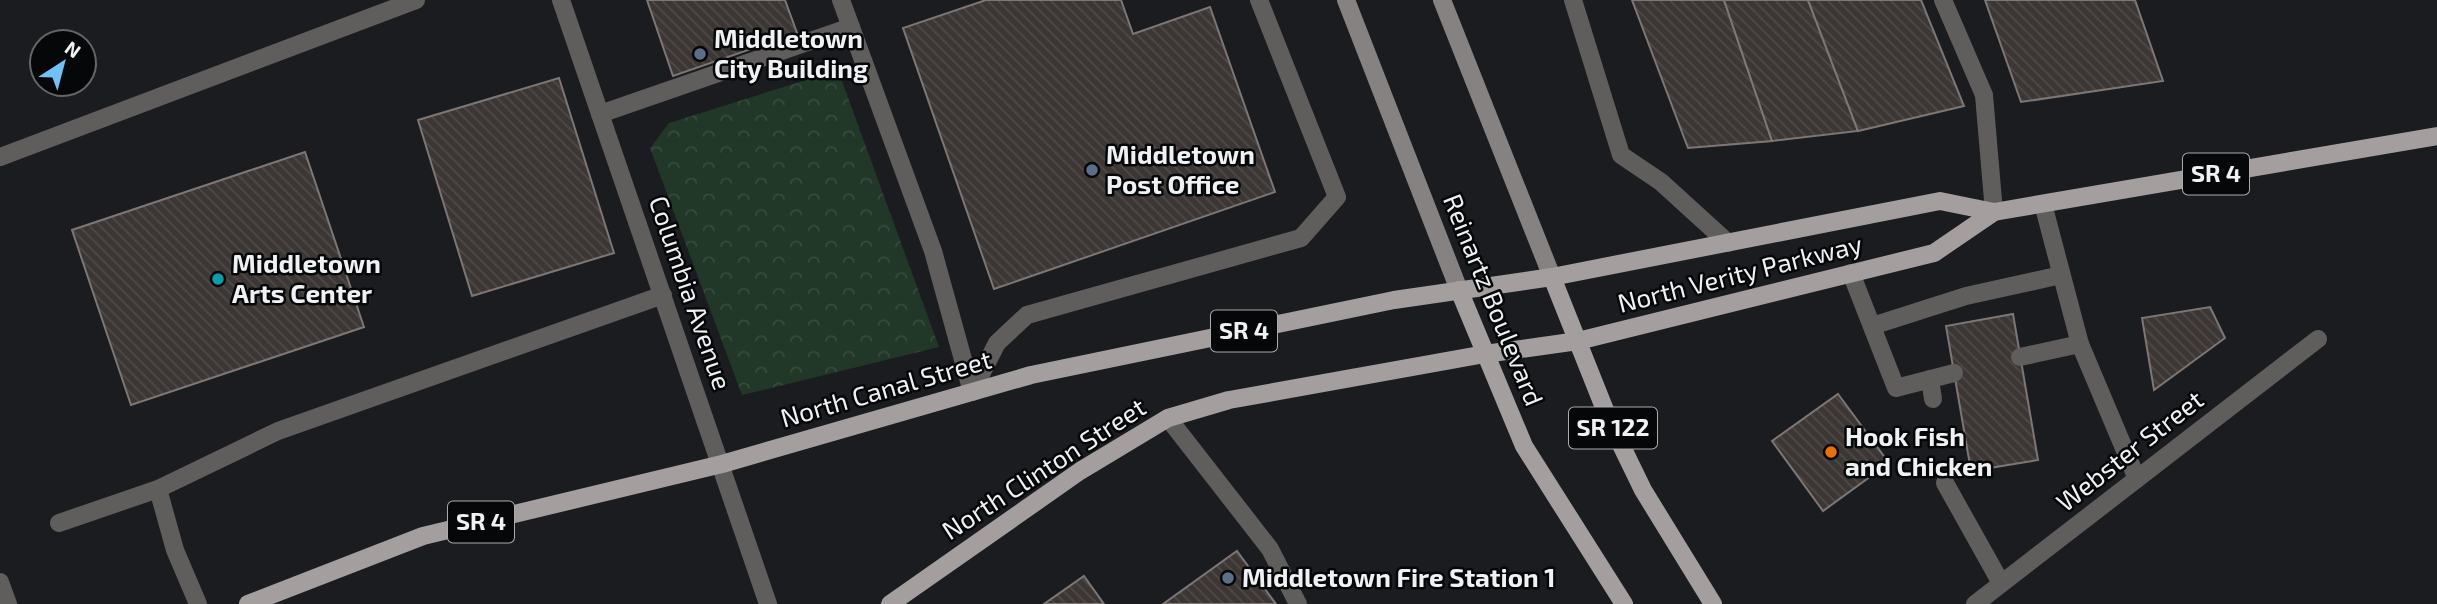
<svg xmlns="http://www.w3.org/2000/svg" width="2437" height="604" font-family="'Exo 2',sans-serif">
  <defs>
    <pattern id="park-crowns" width="20" height="18" patternUnits="userSpaceOnUse" patternTransform="scale(1.75)"><rect width="20" height="18" fill="#213728"/><path d="M2 6a3 3 0 1 1 6 0M12 15a3 3 0 1 1 6 0" fill="none" stroke="#374b3d"/></pattern>
    <pattern id="building-back-hatch" width="6" height="6" patternUnits="userSpaceOnUse" patternTransform="scale(1.75)"><rect width="6" height="6" fill="#3c3634"/><path d="M-1 5l2 2M0 0l6 6M5-1l2 2" fill="none" stroke="#4f4a48"/></pattern>
  </defs>
  <rect width="100%" height="100%" fill="#1a1c20"/>
  <polygon fill="url(#park-crowns)" points="838,70 939,347 742,395 650,148 669,123"/>
  <g fill="url(#building-back-hatch)" stroke="#7d7674" stroke-width="2">
    <polygon points="647,0 785,0 797,33 673,76"/>
    <polygon points="986,0 1121,0 1133,34 1210,7 1275,192 994,289 903,28"/>
    <polygon points="1632,0 1724,0 1772,141 1688,148"/>
    <polygon points="1724,0 1808,0 1858,131 1772,141"/>
    <polygon points="1808,0 1921,0 1964,106 1858,131"/>
    <polygon points="1985,0 2135,0 2163,81 2021,102"/>
    <polygon points="559,78 614,253 472,296 418,120"/>
    <polygon points="305,152 364,327 131,405 72,230"/>
    <polygon points="2210,307 2225,338 2154,390 2142,318"/>
    <polygon points="2013,314 2038,460 1971,471 1946,326"/>
    <polygon points="1838,394 1889,463 1823,511 1772,441"/>
    <polygon points="1237,551 1276,604 1163,604"/>
    <polygon points="1084,576 1104,604 1044,604"/>
  </g>
  <g fill="none" stroke-linecap="round" stroke-linejoin="round">
    <g stroke="#605d5d" stroke-width="18">
      <polyline points="841,0 933,251 972,392"/>
      <polyline points="1573,0 1621,155 1661,182 1728,243"/>
      <polyline points="1943,0 1984,95 1994,212"/>
      <polyline points="600,114 851,27"/>
      <polyline points="1851,273 1896,388 1954,373"/>
      <polyline points="1872,326 1966,296 2061,275"/>
      <polyline points="2080,344 2137,479"/>
      <polyline points="2020,357 2080,344 2043,204"/>
      <polyline points="1930,379 1933,399"/>
      <polyline points="972,392 997,343 1027,315 1301,238 1337,197 1259,0"/>
      <polyline points="1168,418 1270,549 1298,604"/>
      <polyline points="1945,483 2001,583"/>
      <polyline points="59,523 158,489"/>
      <polyline points="0,582 8,604"/>
      <polyline points="198,604 175,550 158,489 278,431 663,295"/>
    </g>
    <polyline stroke="#605d5d" stroke-width="18" points="0,157 416,0"/>
    <g stroke="#605d5d" stroke-width="18">
      <polyline points="561,0 768,604"/>
      <polyline points="1975,604 2318,339"/>
    </g>
    <g stroke="#878282" stroke-width="18">
      <polyline points="1346,0 1459,290"/>
      <polyline points="1442,0 1552,277"/>
    </g>
    <g stroke="#a59e9f" stroke-width="18">
      <polyline points="1552,277 1609,420 1643,490 1713,604"/>
      <polyline points="1459,290 1524,446 1624,604"/>
      <polyline points="248,604 423,536 722,464 1031,375 1394,300 1552,277 1940,201 1994,212 2437,136"/>
      <polyline points="890,604 1080,471 1168,418 1229,400 1485,354 1578,341 1934,253 1994,212"/>
    </g>
  </g>
  <g fill="#5c6f8a" stroke="#060708" stroke-width="2.5">
    <circle cx="700" cy="54" r="7"/>
    <circle cx="1092" cy="170" r="7"/>
    <circle cx="1228" cy="578" r="7"/>
  </g>
  <circle fill="#0f9aa8" stroke="#060708" stroke-width="2.5" cx="218" cy="279" r="7"/>
  <circle fill="#e8710a" stroke="#060708" stroke-width="2.5" cx="1831" cy="452" r="7"/>
  <g text-anchor="middle" stroke-width="5" stroke-linejoin="round" paint-order="stroke">
    <g fill="#060708" stroke="#aaabad" stroke-width="2">
      <rect x="2183" y="153.5" width="66" height="41" rx="5"/>
      <rect x="1211" y="310.5" width="66" height="41" rx="5"/>
      <rect x="1569" y="407.5" width="88" height="41" rx="5"/>
      <rect x="448" y="501.5" width="66" height="41" rx="5"/>
    </g>
    <g font-size="24" font-weight="bold" fill="#f0f1f4">
      <text x="2216" y="182">SR 4</text>
      <text x="1244" y="339">SR 4</text>
      <text x="1613" y="436">SR 122</text>
      <text x="481" y="530">SR 4</text>
    </g>
    <g font-size="26" font-weight="bold" fill="#f0f1f4" stroke="#060708" text-anchor="start">
      <text x="714" y="48">Middletown<tspan x="714" dy="30">City Building</tspan></text>
      <text x="1106" y="164">Middletown<tspan x="1106" dy="30">Post Office</tspan></text>
      <text x="232" y="273">Middletown<tspan x="232" dy="30">Arts Center</tspan></text>
      <text x="1845" y="446">Hook Fish<tspan x="1845" dy="30">and Chicken</tspan></text>
      <text x="1242" y="587">Middletown Fire Station 1</text>
    </g>
    <g font-size="26" fill="#f0f1f4" stroke="#060708">
      <text transform="translate(1740 274) rotate(-14)" y="9">North Verity Parkway</text>
      <text transform="translate(690 293) rotate(71)" y="9">Columbia Avenue</text>
      <text transform="translate(1493 300) rotate(68)" y="9">Reinartz Boulevard</text>
      <text transform="translate(886 389) rotate(-16)" y="9">North Canal Street</text>
      <text transform="translate(2130 451) rotate(-38)" y="9">Webster Street</text>
      <text transform="translate(1044 469) rotate(-33)" y="9">North Clinton Street</text>
    </g>
  </g>
  <g transform="translate(63 63) rotate(36)"><circle r="33" fill="#060708" stroke="#646566" stroke-width="2"/>
  <path d="M0-5L12 26L0 18L-12 26Z" fill="#72c1f5"/>
  <text y="-10" font-size="19" font-weight="bold" text-anchor="middle" fill="#f0f1f4">N</text>
  </g>
</svg>
